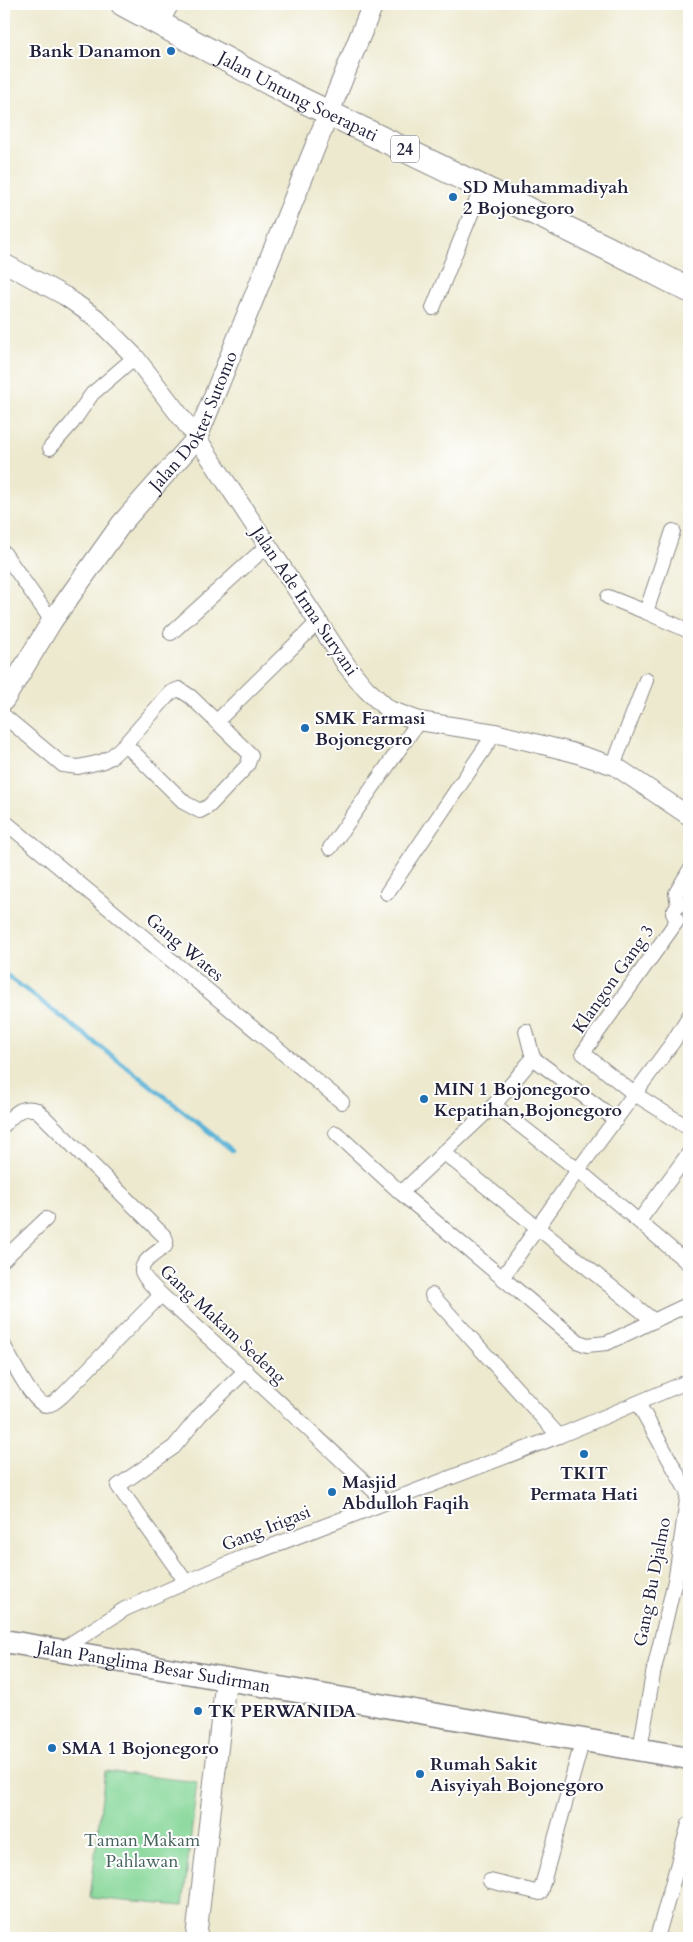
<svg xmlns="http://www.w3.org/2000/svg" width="693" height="1942" font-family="Cardo,serif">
  <rect width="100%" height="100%" fill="#fff"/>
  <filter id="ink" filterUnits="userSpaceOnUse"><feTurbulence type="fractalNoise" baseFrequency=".02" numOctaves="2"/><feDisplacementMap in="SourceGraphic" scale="10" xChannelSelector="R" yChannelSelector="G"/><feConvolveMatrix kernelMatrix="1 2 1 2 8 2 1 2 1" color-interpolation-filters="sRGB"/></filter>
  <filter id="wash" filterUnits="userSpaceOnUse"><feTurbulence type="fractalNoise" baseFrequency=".0096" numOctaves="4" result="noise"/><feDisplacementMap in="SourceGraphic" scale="20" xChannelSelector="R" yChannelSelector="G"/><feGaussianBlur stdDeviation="1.12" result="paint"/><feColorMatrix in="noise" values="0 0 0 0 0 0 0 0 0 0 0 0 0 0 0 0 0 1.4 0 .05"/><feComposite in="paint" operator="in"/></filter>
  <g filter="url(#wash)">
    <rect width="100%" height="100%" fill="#ede9cf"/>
    <polygon fill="#84d697" stroke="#537c69" points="105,1771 197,1782 183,1906 90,1898"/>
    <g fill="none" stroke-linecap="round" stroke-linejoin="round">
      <polyline stroke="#5ab3d7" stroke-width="4.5" points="4,973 141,1078 232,1150"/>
    </g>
  </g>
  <g filter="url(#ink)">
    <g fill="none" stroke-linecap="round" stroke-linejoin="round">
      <defs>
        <g id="minor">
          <polyline points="161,24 172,4"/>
          <polyline points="433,308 482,187"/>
          <polyline points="50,448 72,423 92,394 135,357"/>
          <polyline points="673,531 646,612 689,631"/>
          <polyline points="4,553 52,621"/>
          <polyline points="608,597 646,612"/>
          <polyline points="171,633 267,546"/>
          <polyline points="4,716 63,765 78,767 101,762 111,757 125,744 170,693 179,689 191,697 251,755 247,766 209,806 200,811 185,803 125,744"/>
          <polyline points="216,722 318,622"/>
          <polyline points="615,766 615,761 646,680"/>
          <polyline points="4,821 342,1102"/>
          <polyline points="330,848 419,721"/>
          <polyline points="689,871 676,893 678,906 673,913 677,921 583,1053 633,1093 689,1128"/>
          <polyline points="387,893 495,733"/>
          <polyline points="526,1031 533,1058"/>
          <polyline points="494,1105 578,1170 689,1264"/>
          <polyline points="616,1120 533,1058 494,1105 401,1193 579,1342 587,1345 607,1343 689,1304"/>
          <path d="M4 1125C14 1114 21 1105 37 1110L160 1232C165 1236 168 1240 165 1246 158 1252 141 1261 142 1271 143 1281 180 1311 189 1320 256 1379 321 1441 386 1502"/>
          <polyline points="336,1133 401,1193"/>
          <polyline points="443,1152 654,1321"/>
          <polyline points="639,1221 689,1153"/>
          <polyline points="4,1259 46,1219"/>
          <polyline points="502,1278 578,1170 673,1042 689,1016"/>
          <polyline points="432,1295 559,1436"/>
          <path d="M4 1346C10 1357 34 1406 46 1405 53 1405 58 1399 63 1395L161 1295"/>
          <polyline points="638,1403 688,1493 676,1576 653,1674 640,1749"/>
          <polyline points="186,1582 118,1486 174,1447 200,1415 246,1370"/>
          <polyline points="61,1650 125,1609 241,1558 559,1436 689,1381"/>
          <polyline points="490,1881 540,1893 583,1739"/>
          <polyline points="657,1938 689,1824"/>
        </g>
        <polyline id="tertiary" points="4,263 65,296 96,318 135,357 197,438 347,666 366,689 389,710 419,721 495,733 571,752 615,766 689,816"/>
        <g id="secondary">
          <path id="s1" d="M4 700 52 621 122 523 197 438 373 4"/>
          <polyline points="196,1938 226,1678"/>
        </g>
        <g id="primary">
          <path id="s2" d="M4 1641 689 1758"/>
        </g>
        <g id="trunk">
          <path id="s3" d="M123 4 294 96 607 248 689 290"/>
        </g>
      </defs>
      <use href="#minor" stroke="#888685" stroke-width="16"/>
      <use href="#tertiary" stroke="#888685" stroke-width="20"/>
      <use href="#secondary" stroke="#888685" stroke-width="22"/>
      <use href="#primary" stroke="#888685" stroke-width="25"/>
      <use href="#trunk" stroke="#888685" stroke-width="26"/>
      <use href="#minor" stroke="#fff" stroke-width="14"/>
      <use href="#tertiary" stroke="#fff" stroke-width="18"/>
      <use href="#secondary" stroke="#fff" stroke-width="20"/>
      <use href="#primary" stroke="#fff" stroke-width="22"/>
      <use href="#trunk" stroke="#fff" stroke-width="24"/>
    </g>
  </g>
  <g fill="#1f6fb2" stroke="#fff" stroke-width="2">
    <circle cx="171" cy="51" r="5"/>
    <circle cx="453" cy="197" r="5"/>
    <circle cx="305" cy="728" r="5"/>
    <circle cx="424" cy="1099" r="5"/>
    <circle cx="584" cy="1454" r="5"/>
    <circle cx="332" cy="1492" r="5"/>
    <circle cx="198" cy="1711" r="5"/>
    <circle cx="52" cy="1748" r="5"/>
    <circle cx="420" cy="1774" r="5"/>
  </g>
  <g text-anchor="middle" stroke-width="4" stroke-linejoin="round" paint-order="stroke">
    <rect fill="#fff" stroke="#646476" stroke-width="1" x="391" y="135.5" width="28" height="27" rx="4"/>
    <g font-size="16" font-weight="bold" fill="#22223b">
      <text x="405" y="155">24</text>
    </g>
    <g font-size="18" font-weight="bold" fill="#22223b" stroke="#fff" text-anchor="start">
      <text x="161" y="57" text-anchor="end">Bank Danamon</text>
      <text x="463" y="193">SD Muhammadiyah<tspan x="463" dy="21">2 Bojonegoro</tspan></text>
      <text x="315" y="724">SMK Farmasi<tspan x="315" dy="21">Bojonegoro</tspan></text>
      <text x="434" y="1095">MIN 1 Bojonegoro<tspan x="434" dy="21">Kepatihan,Bojonegoro</tspan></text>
      <text x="584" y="1479" text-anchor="middle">TKIT<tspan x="584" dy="21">Permata Hati</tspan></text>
      <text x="342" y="1488">Masjid<tspan x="342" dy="21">Abdulloh Faqih</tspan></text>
      <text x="208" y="1717">TK PERWANIDA</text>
      <text x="62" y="1754">SMA 1 Bojonegoro</text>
      <text x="430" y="1770">Rumah Sakit<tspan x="430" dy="21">Aisyiyah Bojonegoro</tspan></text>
    </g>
    <g font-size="18" fill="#22223b" stroke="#fff">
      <text dy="6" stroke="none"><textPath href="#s3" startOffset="198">Jalan Untung Soerapati</textPath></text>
      <text dy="6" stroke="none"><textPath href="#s1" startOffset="339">Jalan Dokter Sutomo</textPath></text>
      <text transform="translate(305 601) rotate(56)" y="6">Jalan Ade Irma Suryani</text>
      <text transform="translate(185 947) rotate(40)" y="6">Gang Wates</text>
      <text transform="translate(613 979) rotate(-55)" y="6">Klangon Gang 3</text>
      <text transform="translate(223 1324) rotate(43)" y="6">Gang Makam Sedeng</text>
      <text transform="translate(266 1528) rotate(-22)" y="6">Gang Irigasi</text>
      <text transform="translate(652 1582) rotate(-79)" y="6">Gang Bu Djalmo</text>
      <text dy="6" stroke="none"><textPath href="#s2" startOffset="152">Jalan Panglima Besar Sudirman</textPath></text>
    </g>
    <g font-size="18" fill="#44615b" stroke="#fff">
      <text x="142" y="1846">Taman Makam<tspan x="142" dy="21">Pahlawan</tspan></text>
    </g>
  </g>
  <rect width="693" height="1942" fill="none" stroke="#fff" stroke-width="20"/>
</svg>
